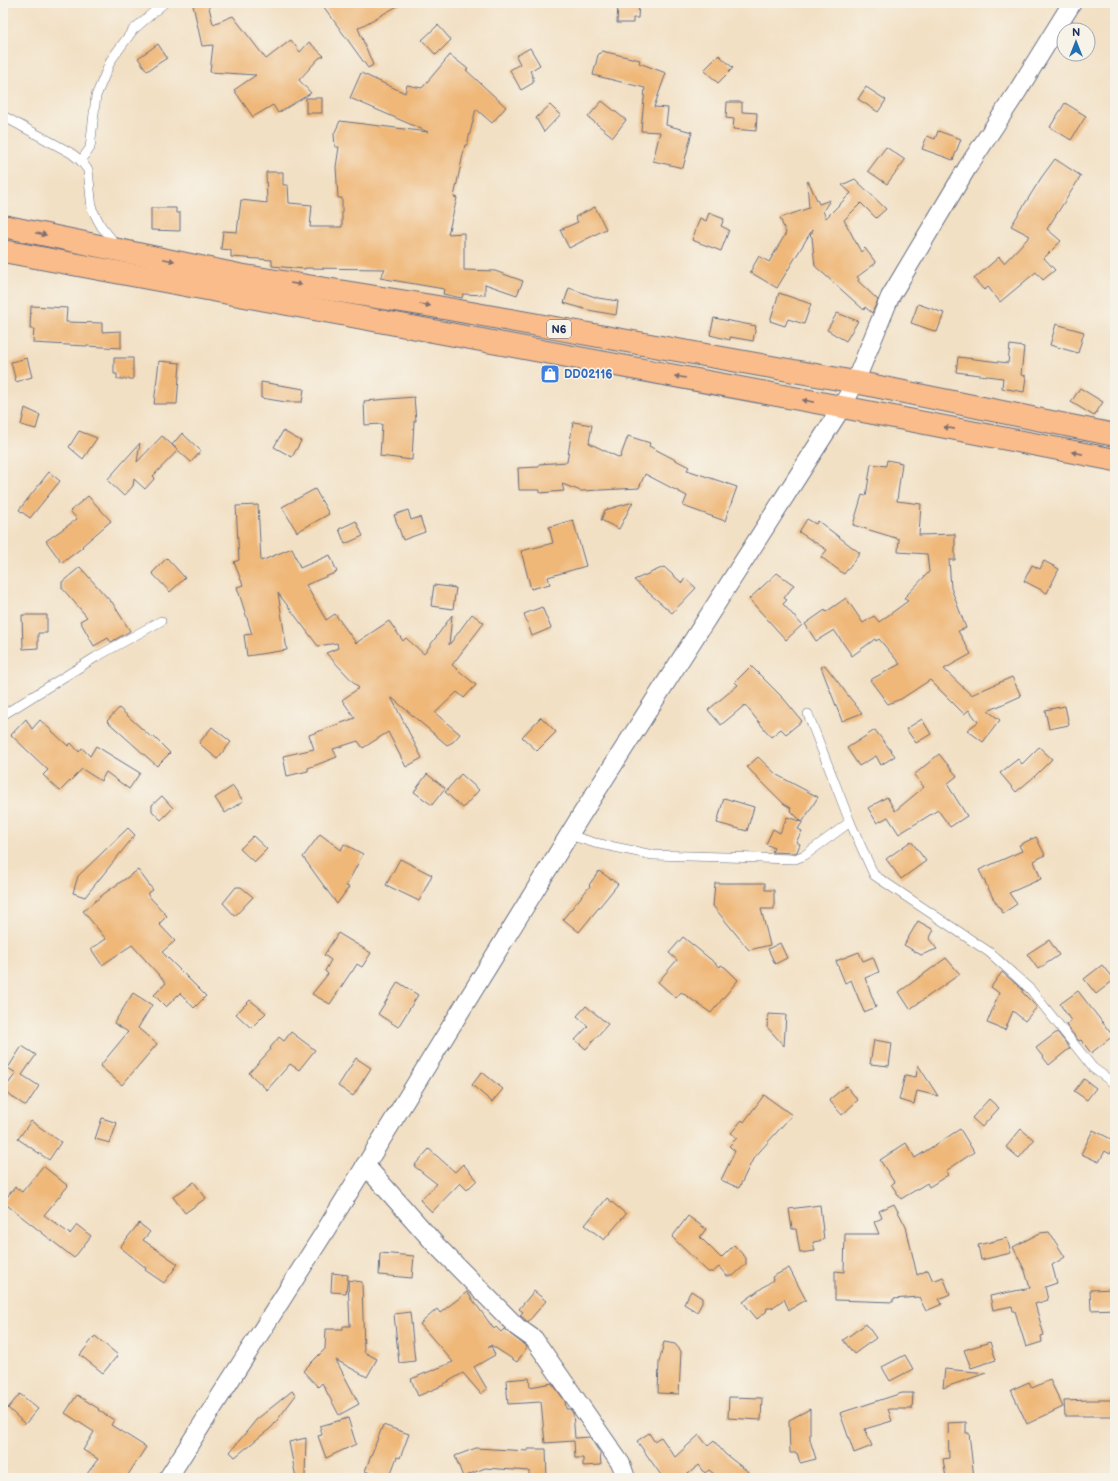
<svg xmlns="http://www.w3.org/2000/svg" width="1118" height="1481" font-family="'Balsamiq Sans',sans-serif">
  <rect width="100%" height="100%" fill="#f7f3e8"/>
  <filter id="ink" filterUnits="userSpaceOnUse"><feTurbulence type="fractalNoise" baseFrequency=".025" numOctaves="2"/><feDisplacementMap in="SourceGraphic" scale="8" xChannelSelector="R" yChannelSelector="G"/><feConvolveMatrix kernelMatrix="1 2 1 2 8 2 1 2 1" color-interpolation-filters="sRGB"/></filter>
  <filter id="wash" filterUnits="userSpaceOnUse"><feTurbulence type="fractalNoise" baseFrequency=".012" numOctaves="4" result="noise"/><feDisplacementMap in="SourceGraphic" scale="16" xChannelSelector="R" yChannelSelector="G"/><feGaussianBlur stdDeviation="0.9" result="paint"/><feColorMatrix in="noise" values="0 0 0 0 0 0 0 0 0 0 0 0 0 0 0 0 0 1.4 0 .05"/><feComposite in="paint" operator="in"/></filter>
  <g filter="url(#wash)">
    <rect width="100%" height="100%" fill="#f2e0c4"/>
    <g id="blocks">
      <g fill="#efb778">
        <polygon points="203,3 208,3 213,24 233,16 266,59 291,40 300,52 309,42 324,56 319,58 299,80 311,93 278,113 273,105 253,117 234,90 256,75 210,72 213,45 202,46 193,5"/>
        <polygon points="321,3 403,3 358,28 373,65 368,68"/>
        <polygon points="618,3 639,3 638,18 633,18 633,23 617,23"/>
        <polygon points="438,25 451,40 436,55 422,40"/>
        <polygon points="158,44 167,58 147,71 138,58"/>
        <polygon points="530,48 540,65 530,71 533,77 533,83 521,90 510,70 520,64 516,56"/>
        <polygon points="602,51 640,60 639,63 666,73 654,107 668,108 666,125 692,132 683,168 653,161 660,132 641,131 645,88 593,75 598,55"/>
        <polygon points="450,55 468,69 466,70 506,107 492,123 476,109 467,145 465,145 454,197 457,198 448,234 464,233 464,270 495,271 523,281 517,295 485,284 485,295 463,294 462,298 443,294 444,289 380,278 385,269 305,268 305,269 272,266 272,260 231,257 231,250 221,249 223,231 237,232 241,200 267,203 266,172 283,172 283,185 288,185 289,203 312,205 310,227 342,227 342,198 338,198 336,167 339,147 335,147 334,134 340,121 428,132 350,98 361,73 405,93 407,85 422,88"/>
        <polygon points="719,55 733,68 718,83 704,70"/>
        <polygon points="866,87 886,100 878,112 858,99"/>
        <rect x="306" y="98" width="16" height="15"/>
        <polygon points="602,101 626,120 613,137 588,117"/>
        <polygon points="727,102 742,102 742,112 757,113 756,131 733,129 734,119 726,118"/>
        <polygon points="1065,103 1086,116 1071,140 1050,127"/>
        <polygon points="550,105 560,115 544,132 536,118"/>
        <polygon points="938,131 961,139 953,160 922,149 927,136 935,139"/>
        <polygon points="886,147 905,160 887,184 868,171"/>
        <polygon points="1055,159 1081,176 1047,229 1061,241 1044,258 1055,270 1043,280 1036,272 1000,302 988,287 984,290 974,279 999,257 1004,263 1030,236 1011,226 1041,178"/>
        <polygon points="855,179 886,209 876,218 861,203 844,220 861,252 865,248 876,263 857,277 859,279 858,281 878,300 872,313 865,307 864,310 815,266 812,237 810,235 812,233 812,230 777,288 750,272 759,256 769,262 786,233 780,218 809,208 807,182 808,181 819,204 830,200 823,211 826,218 851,193 842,185"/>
        <polygon points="595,207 606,229 569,248 560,230 578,222 575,217"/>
        <polygon points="151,208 176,208 176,213 180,213 180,231 151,230"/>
        <polygon points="709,213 724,219 721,226 729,230 721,251 692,240 700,218 706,221"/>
        <polygon points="569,288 598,298 618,301 616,315 588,310 564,303"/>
        <polygon points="779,293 811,304 804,324 788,319 785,326 770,321"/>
        <polygon points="918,304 944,313 937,332 911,323"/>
        <polygon points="31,306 67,308 66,322 102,323 102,332 121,331 121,348 33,343 34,329 30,329"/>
        <polygon points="837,313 858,321 846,341 827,330"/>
        <polygon points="714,318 756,326 753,341 730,337 730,340 710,335"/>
        <polygon points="1056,324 1084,332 1078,353 1050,345"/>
        <polygon points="1010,345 1024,347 1021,375 1026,376 1024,392 1002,388 1003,378 956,372 958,357 1008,363"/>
        <polygon points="27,358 32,377 16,382 11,362"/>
        <polygon points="114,358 133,358 133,379 117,379 117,374 114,374"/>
        <polygon points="159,361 180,363 177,404 154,404"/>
        <polygon points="261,382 304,389 302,402 286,402 261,398"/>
        <polygon points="1080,388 1103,402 1094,416 1071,402"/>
        <polygon points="414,397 416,421 414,421 412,460 380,456 382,424 365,425 364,401"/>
        <polygon points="25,408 40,415 36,429 21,425"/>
        <polygon points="573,422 592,425 589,443 620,458 628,436 650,443 649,446 689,467 687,470 737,487 725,521 683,506 687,496 645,474 639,488 581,491 562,484 564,491 540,493 540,490 519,490 518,468 539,467 539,464 567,462"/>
        <polygon points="79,431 97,438 83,459 69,447"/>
        <polygon points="283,431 301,441 292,457 274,447"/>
        <polygon points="182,433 201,451 191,462 172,445"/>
        <polygon points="162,436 178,450 153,476 155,478 145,489 134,479 133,486 124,496 107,480 140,443 137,462"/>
        <polygon points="887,460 902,463 897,501 921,504 919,535 955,534 955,560 949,560 951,588 966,628 958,631 971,654 944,669 971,695 1012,677 1021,696 988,711 1000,720 983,742 967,730 978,722 969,710 964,714 930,680 901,699 888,704 870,680 900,664 879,639 876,641 875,639 852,656 834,630 816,641 805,624 825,610 826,612 846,598 863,623 874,616 879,622 908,601 904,598 929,572 927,554 898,552 899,539 853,525 862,495 866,496 871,464 886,466"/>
        <polygon points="49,472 60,481 30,518 19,510"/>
        <polygon points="315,489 329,514 297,532 282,507"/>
        <polygon points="88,496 111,521 82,546 83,547 62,563 46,541 77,519 70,511"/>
        <polygon points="633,502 619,529 601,520 605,510"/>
        <polygon points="258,505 261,561 292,548 300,568 330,555 337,572 306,585 326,620 335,614 356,643 389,621 403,641 406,638 424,654 452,615 449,645 472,614 484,623 452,665 476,685 464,698 457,692 435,713 460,734 453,742 447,745 391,697 422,758 406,767 388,732 363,748 358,741 333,749 337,757 308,768 308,771 287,776 283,756 314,749 309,735 355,718 342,700 359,688 326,653 338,648 337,643 318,646 278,593 287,650 247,656 244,635 252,634 237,587 243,585 234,562 239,560 236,506"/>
        <polygon points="408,510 411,520 420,517 425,532 403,540 394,515"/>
        <polygon points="807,519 816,524 818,521 860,553 844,574 821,557 827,550 799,532"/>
        <polygon points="573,520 586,566 548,577 550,584 531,589 521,551 553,543 549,527"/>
        <polygon points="356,521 363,536 345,544 339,529"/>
        <polygon points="167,558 185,578 170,592 152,573"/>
        <polygon points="1044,561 1059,569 1047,593 1024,581 1032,565 1040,569"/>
        <polygon points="80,567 111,602 112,602 130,631 111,642 108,638 94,646 80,621 87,617 62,588 62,582"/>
        <polygon points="664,567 682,583 685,578 696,588 672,613 634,580"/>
        <polygon points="777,573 794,585 784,598 787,600 783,604 802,625 786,640 749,599"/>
        <polygon points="434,585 456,588 453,609 431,606"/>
        <polygon points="542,607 551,628 532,636 524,614"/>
        <polygon points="22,615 47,615 47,633 38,633 38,648 23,649"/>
        <polygon points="825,665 850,698 862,713 842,721 821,667"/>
        <polygon points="751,666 784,699 802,721 786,734 781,729 771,737 745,705 721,725 708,710 738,685 735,682"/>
        <polygon points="1065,706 1069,725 1049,729 1045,710"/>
        <polygon points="119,708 152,738 153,736 170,753 157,766 107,721"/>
        <polygon points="541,717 556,732 537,751 522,737"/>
        <polygon points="26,719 32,729 40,720 68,746 71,743 79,752 82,748 90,756 96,746 140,773 129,789 106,772 101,781 82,769 60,791 43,775 48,770 11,735"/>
        <polygon points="922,719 931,734 916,743 906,729"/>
        <polygon points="212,727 231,742 217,759 199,743"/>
        <polygon points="875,730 895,756 881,765 876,756 859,766 847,748"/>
        <polygon points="1039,747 1052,759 1035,776 1016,792 1000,773 1018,759 1022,764"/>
        <polygon points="939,754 957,776 947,784 967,816 950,827 938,810 899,834 888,817 877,823 868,808 887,797 895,811 924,787 914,775"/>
        <polygon points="758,757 777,775 818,797 798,829 802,831 796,842 800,844 797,852 794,853 772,852 774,848 766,844 773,829 780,833 787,817 802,822 790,810 791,808 784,804 747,767"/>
        <polygon points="427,774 445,788 432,805 414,792"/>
        <polygon points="461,774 479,790 463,808 445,792"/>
        <polygon points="233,786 243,801 225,813 215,798"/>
        <polygon points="162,796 173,808 161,820 152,811 152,805"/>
        <polygon points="724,798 754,807 747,831 717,823"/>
        <polygon points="128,828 135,835 85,897 73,893 78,876"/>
        <polygon points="320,834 341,850 344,844 363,854 346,886 349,887 337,904 303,857"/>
        <polygon points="253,836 267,849 254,862 240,849"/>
        <polygon points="1036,837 1045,855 1034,861 1041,879 1009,893 1017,904 1003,913 993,898 979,870 1022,851 1019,845"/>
        <polygon points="911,841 926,861 901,879 886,859"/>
        <polygon points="400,859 432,875 419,901 386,885"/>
        <polygon points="138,870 153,890 147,894 167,916 159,924 175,941 162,952 206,996 194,1008 180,993 166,1007 154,995 166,983 132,945 102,965 91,949 106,939 83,911 105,893"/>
        <polygon points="599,871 618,884 579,932 563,919 590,886 589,885"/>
        <polygon points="715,883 765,883 765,890 774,890 774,909 761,909 770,945 749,950 713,906"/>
        <polygon points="236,887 241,887 253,897 235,916 223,903"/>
        <polygon points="918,921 934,930 929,939 937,949 921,955 904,945"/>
        <polygon points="338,933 371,953 362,967 357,964 352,972 351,972 330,1004 312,994 328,974 325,971 331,960 324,955"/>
        <polygon points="683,937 720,967 721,965 726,968 738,980 711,1013 681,992 676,998 658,982 677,960 669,953"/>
        <polygon points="1049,940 1059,955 1038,969 1027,954"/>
        <polygon points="780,943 787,958 775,964 768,949"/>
        <polygon points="859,952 863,961 873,957 879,972 865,978 876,1007 864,1012 851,980 845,983 836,961"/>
        <polygon points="946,958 960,974 910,1009 899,992"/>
        <polygon points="1102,965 1114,980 1096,994 1084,979"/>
        <polygon points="1002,972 1023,990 1022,992 1037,1007 1025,1021 1013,1011 1005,1030 987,1023 999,993 991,987"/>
        <polygon points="398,982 418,995 398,1027 378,1014"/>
        <polygon points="1078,991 1113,1036 1091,1053 1081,1040 1079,1041 1066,1025 1071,1021 1060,1004"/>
        <polygon points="133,993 152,1005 138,1028 157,1044 122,1085 100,1066 128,1032 114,1023"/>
        <polygon points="250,1000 266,1013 251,1028 236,1014"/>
        <polygon points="586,1006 608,1024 586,1049 575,1040 588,1026 577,1016"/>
        <polygon points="768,1014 786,1015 784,1046 767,1027"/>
        <polygon points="291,1032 315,1050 299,1070 290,1064 267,1090 249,1073 271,1049 270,1048 279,1037 284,1041"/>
        <polygon points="1057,1032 1070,1048 1049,1065 1036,1048"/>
        <polygon points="874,1040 892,1043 889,1066 870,1064"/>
        <polygon points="22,1046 36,1055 22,1075 39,1086 26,1106 3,1091 16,1073 8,1068"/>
        <polygon points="356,1058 371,1068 353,1096 338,1086"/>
        <polygon points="918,1065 938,1096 917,1091 914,1104 899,1100 905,1075 916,1077"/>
        <polygon points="482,1072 503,1089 492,1102 472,1085"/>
        <polygon points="1084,1079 1096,1088 1087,1100 1074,1091"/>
        <polygon points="846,1086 858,1100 842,1115 829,1100"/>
        <polygon points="764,1095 792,1115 753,1159 739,1188 721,1180 735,1151 729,1146 737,1138 731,1133 742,1120 744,1122"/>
        <polygon points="989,1099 999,1108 982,1127 972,1118"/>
        <polygon points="102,1118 117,1123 110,1143 95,1139"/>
        <polygon points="31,1121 61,1142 49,1160 18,1139"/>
        <polygon points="960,1129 974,1152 946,1171 948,1175 929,1187 927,1183 901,1199 891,1184 894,1182 880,1160 906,1143 915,1158"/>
        <polygon points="1021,1129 1034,1140 1019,1158 1006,1147"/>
        <polygon points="1093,1130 1115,1141 1115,1144 1110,1154 1105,1151 1099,1162 1081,1154"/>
        <polygon points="429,1149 455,1172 463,1164 477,1180 467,1190 460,1183 432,1212 420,1200 437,1184 414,1166"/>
        <polygon points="43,1166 68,1186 44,1215 70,1234 77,1225 91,1236 74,1258 3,1202 15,1187 22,1192"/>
        <polygon points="194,1182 206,1198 185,1213 173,1197"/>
        <polygon points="607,1198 626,1214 604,1240 585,1225"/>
        <polygon points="894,1204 906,1227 917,1275 928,1270 933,1281 943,1277 950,1294 939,1299 942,1304 926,1311 919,1297 893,1299 893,1302 835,1300 835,1271 844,1272 845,1234 879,1234 874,1222 882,1218 879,1211"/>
        <polygon points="820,1205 824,1240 813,1242 815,1251 800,1253 796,1229 792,1229 789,1209"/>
        <polygon points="688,1216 706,1229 700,1237 721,1258 734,1245 746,1258 746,1264 733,1276 727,1276 719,1267 713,1272 708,1272 672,1237"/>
        <polygon points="139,1223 150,1232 143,1240 178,1264 164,1283 145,1270 146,1268 120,1247"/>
        <polygon points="1049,1232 1065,1257 1052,1265 1057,1283 1045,1287 1048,1300 1035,1304 1044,1335 1041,1336 1042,1342 1026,1347 1015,1311 1013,1311 1012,1306 993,1310 990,1296 1030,1288 1025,1271 1013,1247 1040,1233"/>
        <polygon points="1007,1238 1011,1253 981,1260 978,1245"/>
        <polygon points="380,1253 414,1256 412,1278 379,1275"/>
        <polygon points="789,1268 806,1300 789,1310 784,1299 772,1308 767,1308 766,1312 757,1319 743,1302 773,1280 772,1277"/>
        <polygon points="332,1273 348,1275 346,1293 331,1292"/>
        <polygon points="348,1280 362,1282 364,1352 377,1359 367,1377 336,1360 359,1404 339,1415 322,1383 318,1387 303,1371 325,1349 326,1329 343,1329 343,1326 350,1326"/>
        <polygon points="1115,1289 1115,1309 1091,1310 1090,1290"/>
        <polygon points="534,1291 546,1301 528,1322 520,1315 523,1312 519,1309"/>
        <polygon points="691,1291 702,1298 702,1303 697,1312 684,1304"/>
        <polygon points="467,1292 494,1329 496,1327 501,1332 504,1329 527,1347 517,1362 491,1345 488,1348 491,1346 495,1355 474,1367 487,1389 481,1394 463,1373 444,1384 444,1385 418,1396 411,1379 453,1362 420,1324 437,1309 440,1313"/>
        <polygon points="410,1312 415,1361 399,1363 394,1314"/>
        <polygon points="866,1324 876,1338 854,1354 843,1340"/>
        <polygon points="95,1336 118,1355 103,1373 80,1355"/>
        <polygon points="664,1342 675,1344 681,1351 679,1394 658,1393 659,1362"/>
        <polygon points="990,1342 996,1360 971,1368 964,1350"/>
        <polygon points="905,1355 913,1369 890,1381 882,1367"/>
        <polygon points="945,1369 986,1373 943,1388"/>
        <polygon points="529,1378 530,1387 552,1383 565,1401 566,1409 570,1409 573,1413 575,1438 590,1437 600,1453 601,1465 583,1466 583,1458 575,1458 574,1441 545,1443 541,1402 508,1404 506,1380"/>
        <polygon points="1050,1380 1063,1407 1027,1424 1011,1390 1029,1382 1032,1388"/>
        <polygon points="292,1391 296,1395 272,1427 235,1457 230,1452 256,1420"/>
        <polygon points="902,1393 913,1393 912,1409 888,1409 892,1421 865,1429 872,1446 854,1453 840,1413"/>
        <polygon points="20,1394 38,1409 25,1424 8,1408"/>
        <polygon points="77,1395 99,1409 98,1410 114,1420 111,1425 146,1447 126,1478 84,1478 98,1459 83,1450 94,1432 65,1413"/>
        <polygon points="729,1397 762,1398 761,1420 728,1418"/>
        <polygon points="1089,1400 1115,1400 1115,1416 1065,1416 1064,1401"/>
        <polygon points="810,1409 810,1440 816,1459 800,1463 797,1453 790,1453 789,1420"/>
        <polygon points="348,1418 356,1444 326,1458 318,1436 322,1435 320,1426"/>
        <polygon points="966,1422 966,1433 969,1433 974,1478 946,1478 943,1459 949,1458 948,1423"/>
        <polygon points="383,1425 409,1434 400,1458 397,1457 389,1478 383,1478 365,1471"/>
        <polygon points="649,1433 654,1441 661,1437 675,1457 699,1435 708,1446 714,1441 725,1454 756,1478 719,1478 709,1470 705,1473 699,1465 683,1478 663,1478 637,1441"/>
        <polygon points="306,1438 305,1478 296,1478 289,1442"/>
        <polygon points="476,1448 528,1451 528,1449 546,1449 547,1478 529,1478 529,1471 485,1468 463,1477 455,1456"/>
      </g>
    </g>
  </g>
  <g filter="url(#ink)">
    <use href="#blocks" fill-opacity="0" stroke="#666d82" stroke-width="1"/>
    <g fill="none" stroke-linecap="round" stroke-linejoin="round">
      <defs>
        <g id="lane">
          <polyline points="3,116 71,153 81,161 88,170 92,209 101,226 117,246"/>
          <polyline points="81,161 90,148 96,96 111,60 133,30 164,3"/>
          <polyline points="808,714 850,822 874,875 989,952 1031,990 1093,1068 1115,1084"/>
          <polyline points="3,715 96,657 161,621"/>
          <polyline points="569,835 595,843 653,855 795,859 805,855 850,822"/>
        </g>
        <g id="street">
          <polyline points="365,1165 436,1245 517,1327 534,1339 621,1464 626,1478"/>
          <polyline points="168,1478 322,1236 580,817 842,407 855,382 890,297 967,168 1017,92 1072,3"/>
        </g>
        <g id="highway">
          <polyline points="3,226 239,275 432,306 855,382 1115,435"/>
          <polyline points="3,251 842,407 1115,460"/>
        </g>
      </defs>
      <use href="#lane" stroke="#666d82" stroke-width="10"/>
      <use href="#street" stroke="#666d82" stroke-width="20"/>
      <use href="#highway" stroke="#666d82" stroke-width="24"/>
      <use href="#lane" stroke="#fff" stroke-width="9"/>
      <use href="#street" stroke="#fff" stroke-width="18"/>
      <use href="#highway" stroke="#f9bc8a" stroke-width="22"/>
    </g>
    <defs><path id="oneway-solid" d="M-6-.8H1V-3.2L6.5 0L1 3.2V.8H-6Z"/></defs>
    <g fill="#7f6e72">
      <use href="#oneway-solid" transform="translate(41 234) rotate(12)"/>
      <use href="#oneway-solid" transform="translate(169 260) rotate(12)"/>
      <use href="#oneway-solid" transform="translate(296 284) rotate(9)"/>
      <use href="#oneway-solid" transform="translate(425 305) rotate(9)"/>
      <use href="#oneway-solid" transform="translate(680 377) rotate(-170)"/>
      <use href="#oneway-solid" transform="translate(808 401) rotate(-169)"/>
      <use href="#oneway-solid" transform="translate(949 428) rotate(-169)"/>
      <use href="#oneway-solid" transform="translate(1077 453) rotate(-169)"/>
    </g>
  </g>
  <defs>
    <symbol id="shop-square" viewBox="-11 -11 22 22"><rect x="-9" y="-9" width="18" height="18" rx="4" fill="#3f7fe0" stroke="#f7f3e8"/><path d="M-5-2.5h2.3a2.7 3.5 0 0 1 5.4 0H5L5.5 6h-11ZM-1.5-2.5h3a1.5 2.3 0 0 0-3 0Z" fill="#fff"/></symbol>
  </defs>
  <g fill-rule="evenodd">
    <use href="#shop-square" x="539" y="363" width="22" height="22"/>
  </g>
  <g text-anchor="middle" stroke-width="3" stroke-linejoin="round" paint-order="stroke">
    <rect fill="#f7f3e8" stroke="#5d6a87" stroke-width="1" x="547" y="320" width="24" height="18" rx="3"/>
    <g font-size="11" font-weight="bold" fill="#1b2f5e">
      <text x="559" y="333">N6</text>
    </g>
    <g font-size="12" font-weight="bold" fill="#366cbe" stroke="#f7f3e8" text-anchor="start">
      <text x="564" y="378">DD02116</text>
    </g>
  </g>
  <rect width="1118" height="1481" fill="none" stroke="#f7f3e8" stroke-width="16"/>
  <g transform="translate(1076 42)"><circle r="19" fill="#f7f3e8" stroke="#9fa5b1"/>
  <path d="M0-3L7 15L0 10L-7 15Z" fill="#1f6fb2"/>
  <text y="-6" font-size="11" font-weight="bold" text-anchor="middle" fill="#1b2f5e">N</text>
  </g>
</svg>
